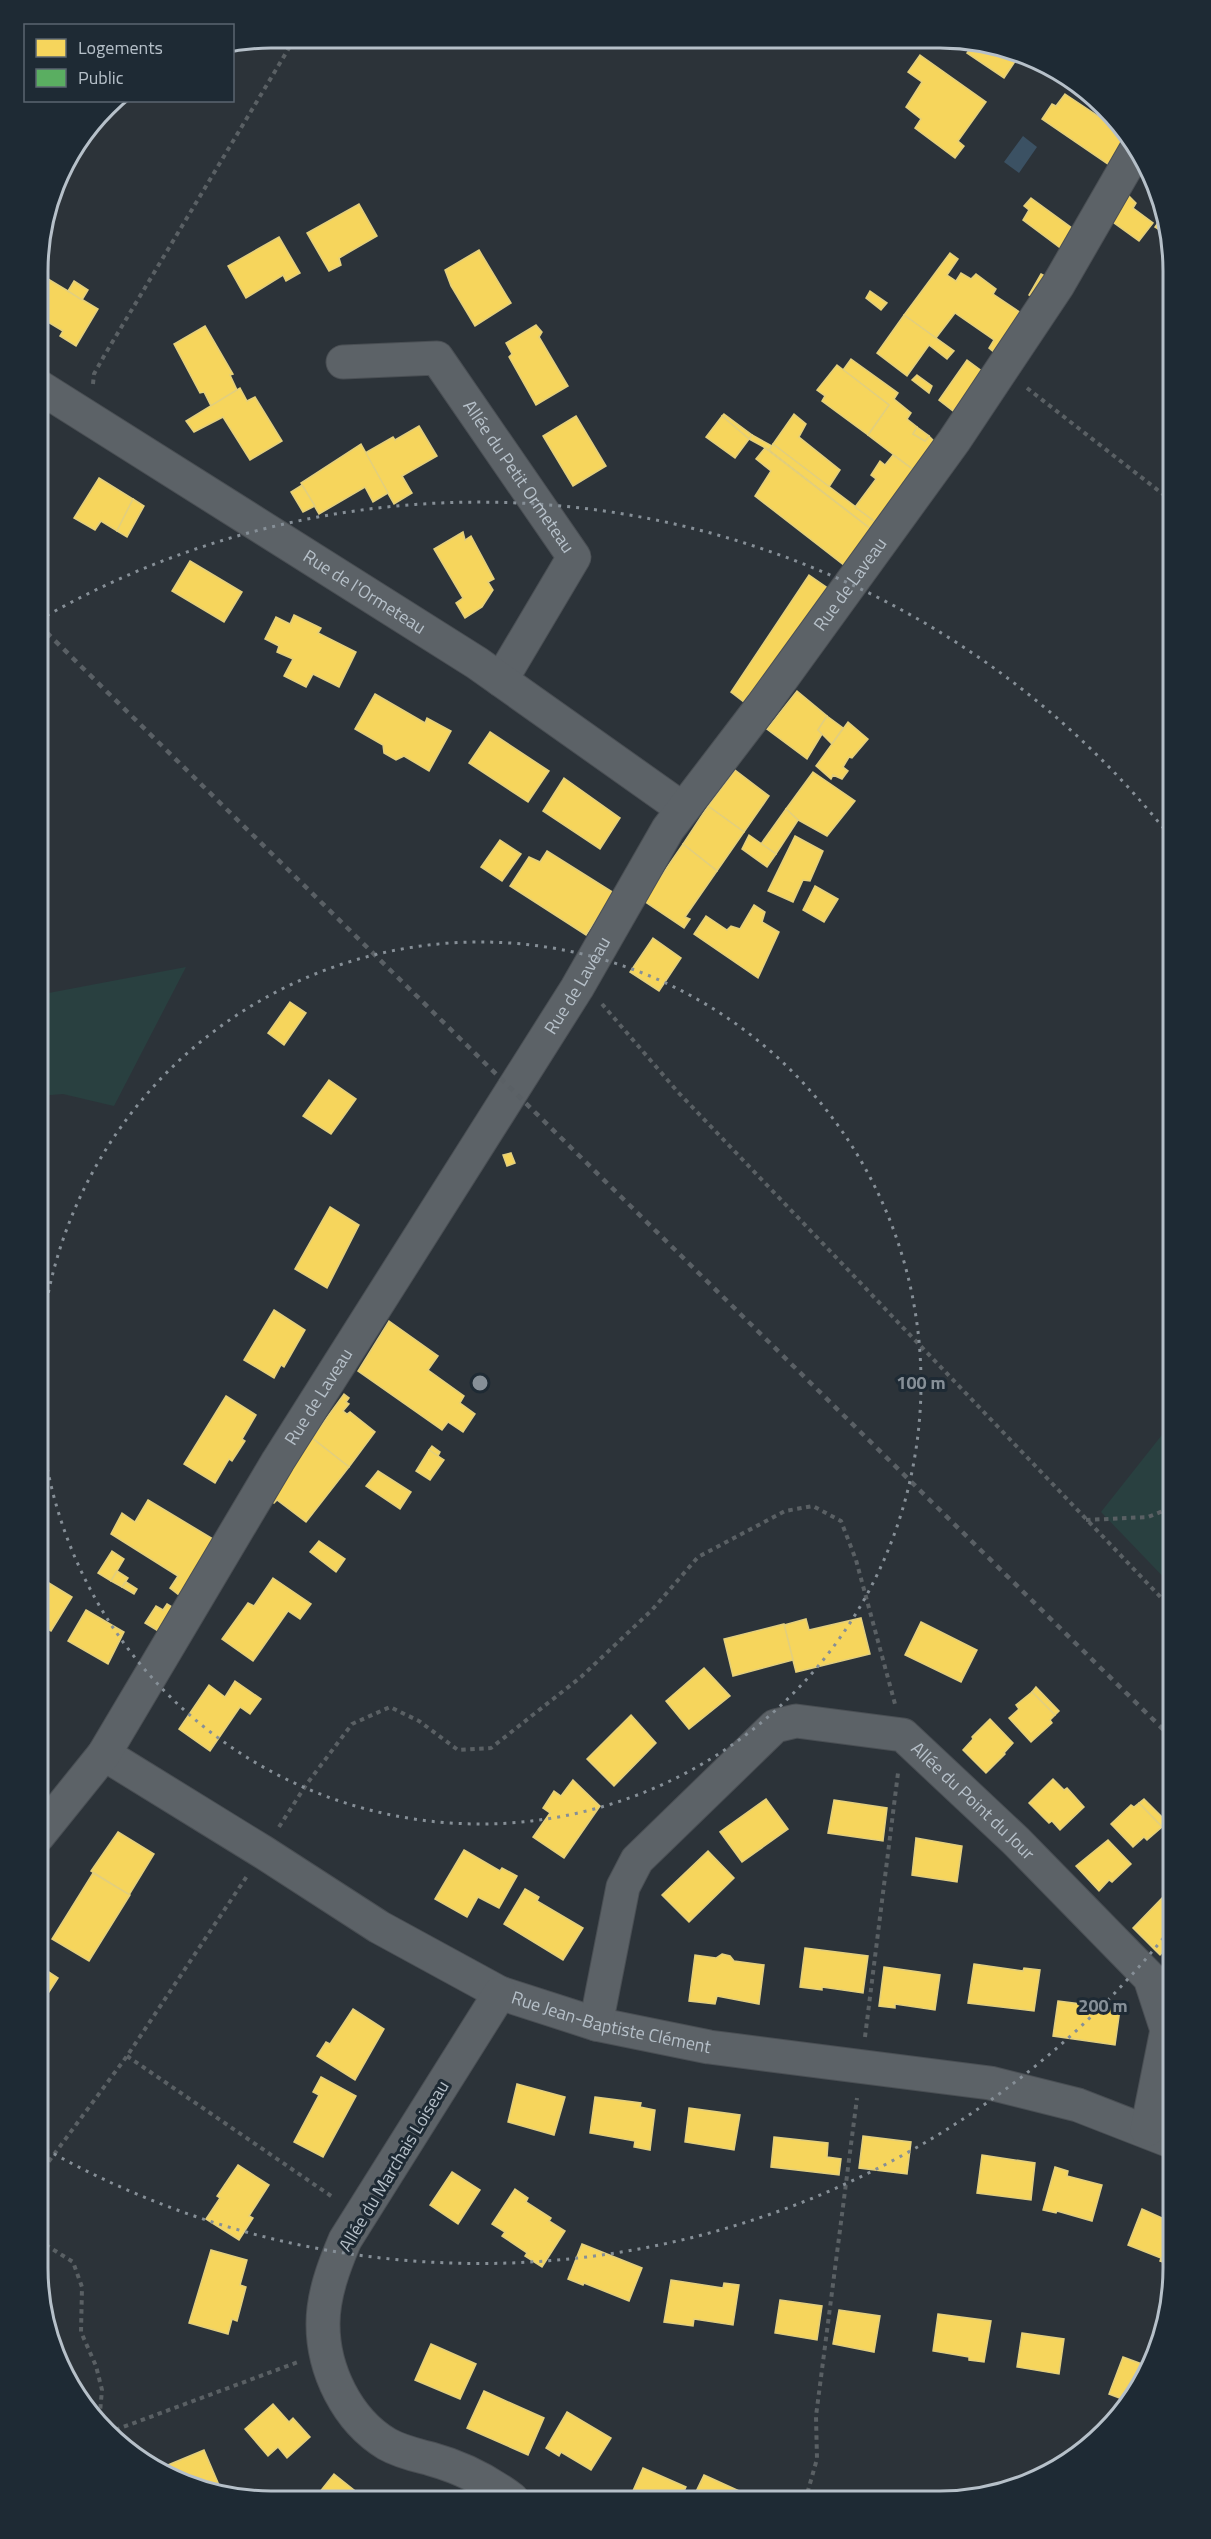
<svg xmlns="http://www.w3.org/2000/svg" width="1211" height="2539" font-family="'Titillium Web',sans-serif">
  <rect width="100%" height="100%" fill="#2c3339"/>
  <g fill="#294040">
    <polygon points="186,967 114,1106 63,1094 38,1096 38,995"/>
    <polygon points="1173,1421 1173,1587 1101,1512"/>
  </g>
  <polygon fill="#3b5163" points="1023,136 1037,147 1019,173 1004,162"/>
  <g fill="#f6d55c" stroke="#e3cf7d" stroke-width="1.5">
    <polygon points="975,42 985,42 1020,54 1004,78 967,53"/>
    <polygon points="920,55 986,102 958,141 964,146 955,158 915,128 921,119 906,107 922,82 908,72"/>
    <polygon points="1065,94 1125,134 1132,142 1115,169 1042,119 1052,104 1056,106"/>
    <polygon points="1127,194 1136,203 1133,208 1153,223 1139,241 1110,220"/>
    <polygon points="1031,198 1076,231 1063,250 1023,220 1029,210 1024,206"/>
    <polygon points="359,204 377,236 339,258 341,265 329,271 307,233"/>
    <polygon points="1166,211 1169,236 1155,227"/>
    <polygon points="279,237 300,273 286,281 283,275 246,298 228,266"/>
    <polygon points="479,250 511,303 475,326 451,286 445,270"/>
    <polygon points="950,253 958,259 947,275 956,281 961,273 971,279 976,274 996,289 993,294 1024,315 996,354 989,348 994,340 955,313 936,338 904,315"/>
    <polygon points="1041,274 1047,277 1035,298 1029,295"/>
    <polygon points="48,279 98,309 76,346 60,336 63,331 38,316 38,294"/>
    <polygon points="74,281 88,290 82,300 68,291"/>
    <polygon points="870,291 887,303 881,310 866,298"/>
    <polygon points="904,315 954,351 947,359 929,345 907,376 877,353"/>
    <polygon points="536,325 542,332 539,337 568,386 536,405 509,357 512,354 506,343"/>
    <polygon points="205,326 233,374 230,375 237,390 211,406 204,392 200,393 174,344"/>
    <polygon points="851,359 898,393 894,399 911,413 907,419 917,427 913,434 925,441 929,436 935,442 915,471 868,435 889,405 843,370"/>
    <polygon points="967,360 983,372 953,411 939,400"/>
    <polygon points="837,365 889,405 868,435 822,401 825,396 817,390"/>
    <polygon points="917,375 932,386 929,393 912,380"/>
    <polygon points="240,388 247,401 255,397 282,441 250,460 223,417 194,432 186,421"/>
    <polygon points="724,414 752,435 749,439 722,416"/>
    <polygon points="794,414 806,424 799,437 840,470 829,487 773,444"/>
    <polygon points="576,416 606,466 573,486 543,436"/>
    <polygon points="722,416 749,439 735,458 706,437"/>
    <polygon points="419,426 437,456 402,476 412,493 394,504 365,453 393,437 395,440"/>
    <polygon points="917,427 929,436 925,441 913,434"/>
    <polygon points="752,435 772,446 769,450 749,439"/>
    <polygon points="361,444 388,493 373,502 365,487 319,514 301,483"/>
    <polygon points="773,444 877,523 872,530 769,450"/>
    <polygon points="765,448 872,530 845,566 755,496 771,471 756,459"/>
    <polygon points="893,455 915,471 877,523 855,507 876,479 871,475 880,461 885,465"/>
    <polygon points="99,478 133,499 117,531 101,521 95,530 74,518"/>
    <polygon points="302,485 315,506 303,512 291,492"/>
    <polygon points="133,499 144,506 127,537 117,531"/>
    <polygon points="463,532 465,540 471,536 494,579 488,582 493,590 482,607 465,618 456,603 463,598 434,549"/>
    <polygon points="190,561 242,592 224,622 172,591"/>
    <polygon points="809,575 829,589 749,706 731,692"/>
    <polygon points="294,615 321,628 318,633 356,652 339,687 313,674 306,687 284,676 293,659 277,652 279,646 265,639 276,617 290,624"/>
    <polygon points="797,691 827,716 818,730 822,734 807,759 767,729"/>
    <polygon points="375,694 425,723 427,718 451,731 429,771 404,756 396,760 384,753 383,745 355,729"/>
    <polygon points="827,716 843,728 832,744 818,730"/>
    <polygon points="848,722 868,739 852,758 849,757 843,767 848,771 842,779 833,775 831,779 816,766"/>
    <polygon points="490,732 549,771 528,802 469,763"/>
    <polygon points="735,770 769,796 744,832 708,806"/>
    <polygon points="813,772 855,801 827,836 798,820 786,809"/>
    <polygon points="564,778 620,818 600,849 543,811"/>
    <polygon points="708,806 744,832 717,871 683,844"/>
    <polygon points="786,809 798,820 776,854 761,844"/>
    <polygon points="749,835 776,854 767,867 742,849"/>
    <polygon points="795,836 823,851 810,881 803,880 793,902 768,891"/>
    <polygon points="500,840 521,854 502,881 481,867"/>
    <polygon points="683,844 717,871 685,917 690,919 684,928 644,901"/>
    <polygon points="547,851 614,893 586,935 510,886 529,857 540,862"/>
    <polygon points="815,886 838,899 824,922 803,910"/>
    <polygon points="754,905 765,912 762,922 779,932 758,978 694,934 706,916 727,930 731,926 740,929"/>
    <polygon points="653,938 681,958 659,991 630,972"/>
    <polygon points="290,1002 306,1013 284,1045 268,1033"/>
    <polygon points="329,1080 356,1099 331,1134 303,1116"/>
    <polygon points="511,1153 515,1163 507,1166 503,1155"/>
    <polygon points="330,1207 359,1225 327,1288 295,1269"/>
    <polygon points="274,1310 305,1330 284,1367 281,1365 274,1378 244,1360"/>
    <polygon points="389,1321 438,1356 428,1370 464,1396 460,1403 475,1414 463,1432 448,1422 442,1430 358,1371"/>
    <polygon points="344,1394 349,1398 346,1402 349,1404 343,1411 347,1414 350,1412 375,1432 349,1467 312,1438"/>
    <polygon points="226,1396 256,1415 242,1439 245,1441 232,1461 229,1459 215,1483 184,1464"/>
    <polygon points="312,1438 349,1467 306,1522 277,1500 274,1503 269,1499"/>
    <polygon points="432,1446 440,1452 438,1456 429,1450"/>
    <polygon points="429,1450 444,1460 430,1480 416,1471"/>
    <polygon points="378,1471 411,1492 400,1509 366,1486"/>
    <polygon points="148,1500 218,1542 184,1599 170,1588 178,1576 111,1534 122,1513 135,1522"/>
    <polygon points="319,1541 345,1559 336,1572 310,1552"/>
    <polygon points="112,1551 124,1559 111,1581 98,1573"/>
    <polygon points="117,1571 128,1578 122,1587 111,1581"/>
    <polygon points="39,1577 72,1597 51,1631 38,1623"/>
    <polygon points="273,1578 311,1604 300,1619 288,1611 253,1661 222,1639 248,1603 254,1606"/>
    <polygon points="126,1582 137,1589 134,1594 122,1587"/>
    <polygon points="167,1604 177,1610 163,1634 145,1623 156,1606 163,1610"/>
    <polygon points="86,1610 124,1632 108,1664 68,1641"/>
    <polygon points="861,1618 870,1654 796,1672 784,1625 806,1619 809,1630"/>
    <polygon points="921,1622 977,1650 961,1682 905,1655"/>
    <polygon points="784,1624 793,1660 733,1676 724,1639"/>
    <polygon points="704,1668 730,1696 689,1729 666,1701"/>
    <polygon points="235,1681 261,1699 250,1714 240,1707 210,1751 179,1729 209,1685 225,1697"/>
    <polygon points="1036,1687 1059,1711 1055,1715 1032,1692"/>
    <polygon points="1032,1692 1055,1715 1050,1720 1052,1723 1031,1742 1009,1718 1019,1709 1016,1705"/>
    <polygon points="631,1715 656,1743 614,1786 587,1759"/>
    <polygon points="990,1719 1013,1743 1004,1753 1005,1754 986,1773 963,1750 973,1739 972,1737"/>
    <polygon points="1053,1779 1064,1790 1067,1788 1084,1807 1060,1830 1052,1821 1049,1823 1029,1803"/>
    <polygon points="573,1780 600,1806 564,1858 533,1837 550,1813 543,1808 554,1791 561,1796"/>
    <polygon points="766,1799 788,1829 742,1862 720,1832"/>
    <polygon points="1144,1799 1167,1822 1162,1827 1139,1803"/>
    <polygon points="834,1800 887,1808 883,1841 828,1833"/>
    <polygon points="1139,1803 1162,1827 1147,1840 1144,1837 1133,1847 1111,1824 1131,1805 1134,1807"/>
    <polygon points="118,1832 154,1854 129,1895 91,1871"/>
    <polygon points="916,1838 962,1846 957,1882 912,1875"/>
    <polygon points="1108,1840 1131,1864 1112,1882 1109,1880 1099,1891 1076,1866"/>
    <polygon points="464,1850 500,1871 502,1868 517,1876 499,1908 478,1897 467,1917 435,1899"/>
    <polygon points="708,1851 734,1878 689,1922 662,1895"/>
    <polygon points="93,1873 130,1895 89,1961 52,1939"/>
    <polygon points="525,1889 539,1897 537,1901 583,1928 563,1960 504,1924"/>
    <polygon points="1162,1898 1173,1909 1173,1941 1160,1955 1133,1928"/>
    <polygon points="805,1948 868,1956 863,1993 822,1987 822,1990 800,1987"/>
    <polygon points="722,1954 730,1956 734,1961 764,1965 759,2004 717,1996 715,2004 689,2001 695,1955 716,1958"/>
    <polygon points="974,1964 1023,1971 1024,1968 1040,1970 1034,2011 968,2003"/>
    <polygon points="38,1965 58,1978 38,2009"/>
    <polygon points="884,1967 940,1975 935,2010 895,2004 895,2008 879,2006"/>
    <polygon points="1058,2001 1120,2009 1115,2045 1053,2036"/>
    <polygon points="353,2009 384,2029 355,2080 317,2056 326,2042 330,2044"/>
    <polygon points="321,2077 356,2096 323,2157 294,2142 319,2095 313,2092"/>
    <polygon points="517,2084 565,2097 554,2135 508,2122"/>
    <polygon points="595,2097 641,2103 640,2107 655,2110 650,2150 634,2147 635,2141 590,2133"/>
    <polygon points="689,2108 740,2115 734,2150 685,2142"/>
    <polygon points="863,2136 911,2142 907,2174 859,2168"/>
    <polygon points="774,2137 828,2143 827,2157 841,2159 839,2175 771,2167"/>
    <polygon points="982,2155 1035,2163 1031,2200 977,2193"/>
    <polygon points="238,2165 269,2185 249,2216 253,2218 239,2240 206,2219 220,2198 217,2196"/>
    <polygon points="1055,2167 1068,2171 1067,2176 1102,2185 1092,2221 1057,2211 1056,2213 1043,2210"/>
    <polygon points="452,2172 480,2190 458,2224 430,2205"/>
    <polygon points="515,2189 528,2198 526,2202 551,2218 549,2221 565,2231 542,2267 525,2256 527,2253 502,2236 505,2232 492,2224"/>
    <polygon points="1142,2209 1173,2223 1173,2266 1160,2261 1161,2258 1128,2245"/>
    <polygon points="582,2244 642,2268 629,2301 584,2283 583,2285 568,2279"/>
    <polygon points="211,2250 247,2260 240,2285 246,2287 237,2321 232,2319 228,2334 189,2323"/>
    <polygon points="671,2280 723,2288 724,2283 739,2285 733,2325 694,2319 693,2326 664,2322"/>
    <polygon points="780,2300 822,2306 817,2340 775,2333"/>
    <polygon points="839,2310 880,2316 874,2352 833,2344"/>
    <polygon points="938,2314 991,2321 984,2362 969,2360 969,2357 933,2351"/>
    <polygon points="1022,2333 1064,2339 1059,2374 1017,2367"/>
    <polygon points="431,2344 476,2364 460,2399 415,2380"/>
    <polygon points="1123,2357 1150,2367 1130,2402 1109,2394"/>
    <polygon points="484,2391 544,2418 528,2455 467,2428"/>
    <polygon points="273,2404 289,2422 293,2418 310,2437 287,2458 278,2447 268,2456 245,2429"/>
    <polygon points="567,2412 611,2438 591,2470 561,2452 559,2456 546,2448"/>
    <polygon points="204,2450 219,2485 206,2490 167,2477 156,2470"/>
    <polygon points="643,2468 686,2487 680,2500 629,2500"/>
    <polygon points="334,2474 364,2498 315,2498"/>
    <polygon points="704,2475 759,2500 692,2500"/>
  </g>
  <polygon fill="#5aae61" stroke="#76b380" stroke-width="1.5" points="38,1193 43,1193 45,1243 38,1243"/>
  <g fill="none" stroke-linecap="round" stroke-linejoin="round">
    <defs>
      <g id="street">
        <path id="s1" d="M343 362 437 358 574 557 501 680"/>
        <path id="s2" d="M38 386 477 663 683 809"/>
        <path id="s3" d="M104 1754 263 1852 379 1927 500 1993 596 2024 709 2047 990 2083 1078 2105 1173 2142"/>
        <path id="s4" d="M38 1836 104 1754 278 1461 577 988 668 829 762 706 954 441 1058 285 1137 148"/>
        <path d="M500 1993 345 2240C334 2266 323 2295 323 2324 323 2370 347 2420 387 2444 401 2452 416 2455 431 2459 460 2467 488 2481 512 2499"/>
        <path id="s5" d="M596 2024 623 1887 637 1860 775 1726 796 1721 903 1735 1016 1841 1150 1978 1167 2030 1147 2130"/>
      </g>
    </defs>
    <use href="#street" stroke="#4a4f54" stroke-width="35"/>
    <g stroke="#5a6064" stroke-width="4" stroke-dasharray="4.5 4.5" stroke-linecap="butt">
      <polyline points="93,384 94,374 104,356 295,38"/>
      <polyline points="1027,388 1173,502"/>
      <polyline points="602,1004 677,1091 1173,1610"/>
      <polyline points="1086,1520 1148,1517 1173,1507"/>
      <polyline points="279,1827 306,1785 352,1724 390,1707 419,1721 458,1750 491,1748 581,1677 652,1610 698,1557 785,1511 813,1506 841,1521 856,1560 895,1704"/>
      <polyline points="865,2037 898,1773"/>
      <polyline points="127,2056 334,2198"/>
      <polyline points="38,2176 127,2056 247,1876"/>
      <polyline points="38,2240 73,2262 82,2287 81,2332 96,2366 102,2390 99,2423"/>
      <polyline points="107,2433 298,2362"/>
      <polyline points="805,2501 817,2459 816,2416 857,2098"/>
    </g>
    <use href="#street" stroke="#5c6267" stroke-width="33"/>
    <polyline stroke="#5a6065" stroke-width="4.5" stroke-dasharray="6 6" stroke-linecap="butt" points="38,624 1173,1739"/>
  </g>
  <g fill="none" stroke="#868f97" stroke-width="3" stroke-dasharray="3 6">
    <circle cx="480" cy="1383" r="441"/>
    <path d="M1169 1931A881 881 0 0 1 40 2146M39 620A881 881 0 0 1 1169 835"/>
  </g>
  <g text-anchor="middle" stroke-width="6" stroke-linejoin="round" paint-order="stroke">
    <g font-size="18" fill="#b6c0c9" stroke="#1e2a34">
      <text dy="6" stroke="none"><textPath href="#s1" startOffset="238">Allée du Petit Ormeteau</textPath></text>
      <text dy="6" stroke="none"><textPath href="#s4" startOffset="1494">Rue de Laveau</textPath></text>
      <text dy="6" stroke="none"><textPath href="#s2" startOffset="386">Rue de l'Ormeteau</textPath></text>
      <text dy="6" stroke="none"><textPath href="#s4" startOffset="1008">Rue de Laveau</textPath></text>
      <text dy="6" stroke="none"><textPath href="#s4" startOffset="522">Rue de Laveau</textPath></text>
      <text dy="6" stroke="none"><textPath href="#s5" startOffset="588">Allée du Point du Jour</textPath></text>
      <text dy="6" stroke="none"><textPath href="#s3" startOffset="578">Rue Jean-Baptiste Clément</textPath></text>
      <text transform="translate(394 2166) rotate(-59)" y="6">Allée du Marchais Loiseau</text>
    </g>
  </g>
  <path d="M0 0H1211V2539H0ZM271 48H940A223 223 0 0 1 1163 271V2268A223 223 0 0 1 940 2491H271A223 223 0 0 1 48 2268V271A223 223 0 0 1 271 48Z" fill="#1e2a34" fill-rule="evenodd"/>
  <path fill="none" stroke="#b6c0c9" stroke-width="3" d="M271 48H940A223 223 0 0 1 1163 271V2268A223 223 0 0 1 940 2491H271A223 223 0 0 1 48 2268V271A223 223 0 0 1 271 48Z"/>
  <circle cx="480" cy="1383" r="9" fill="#868f97" stroke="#1e2a34" stroke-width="3"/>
  <g font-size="18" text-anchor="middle" font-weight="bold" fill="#868f97" stroke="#1e2a34" stroke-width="6" stroke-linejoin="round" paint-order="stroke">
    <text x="921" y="1389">100 m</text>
    <text x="1103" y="2012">200 m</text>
  </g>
  <rect x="24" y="24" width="210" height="78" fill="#1e2a34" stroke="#5b6670" stroke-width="1.5"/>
  <rect x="36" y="39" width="30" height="18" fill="#f6d55c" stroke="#5b6670" stroke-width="1.5"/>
  <text x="78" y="54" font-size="18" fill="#b6c0c9">Logements</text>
  <rect x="36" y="69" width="30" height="18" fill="#5aae61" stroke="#5b6670" stroke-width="1.5"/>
  <text x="78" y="84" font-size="18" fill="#b6c0c9">Public</text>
</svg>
